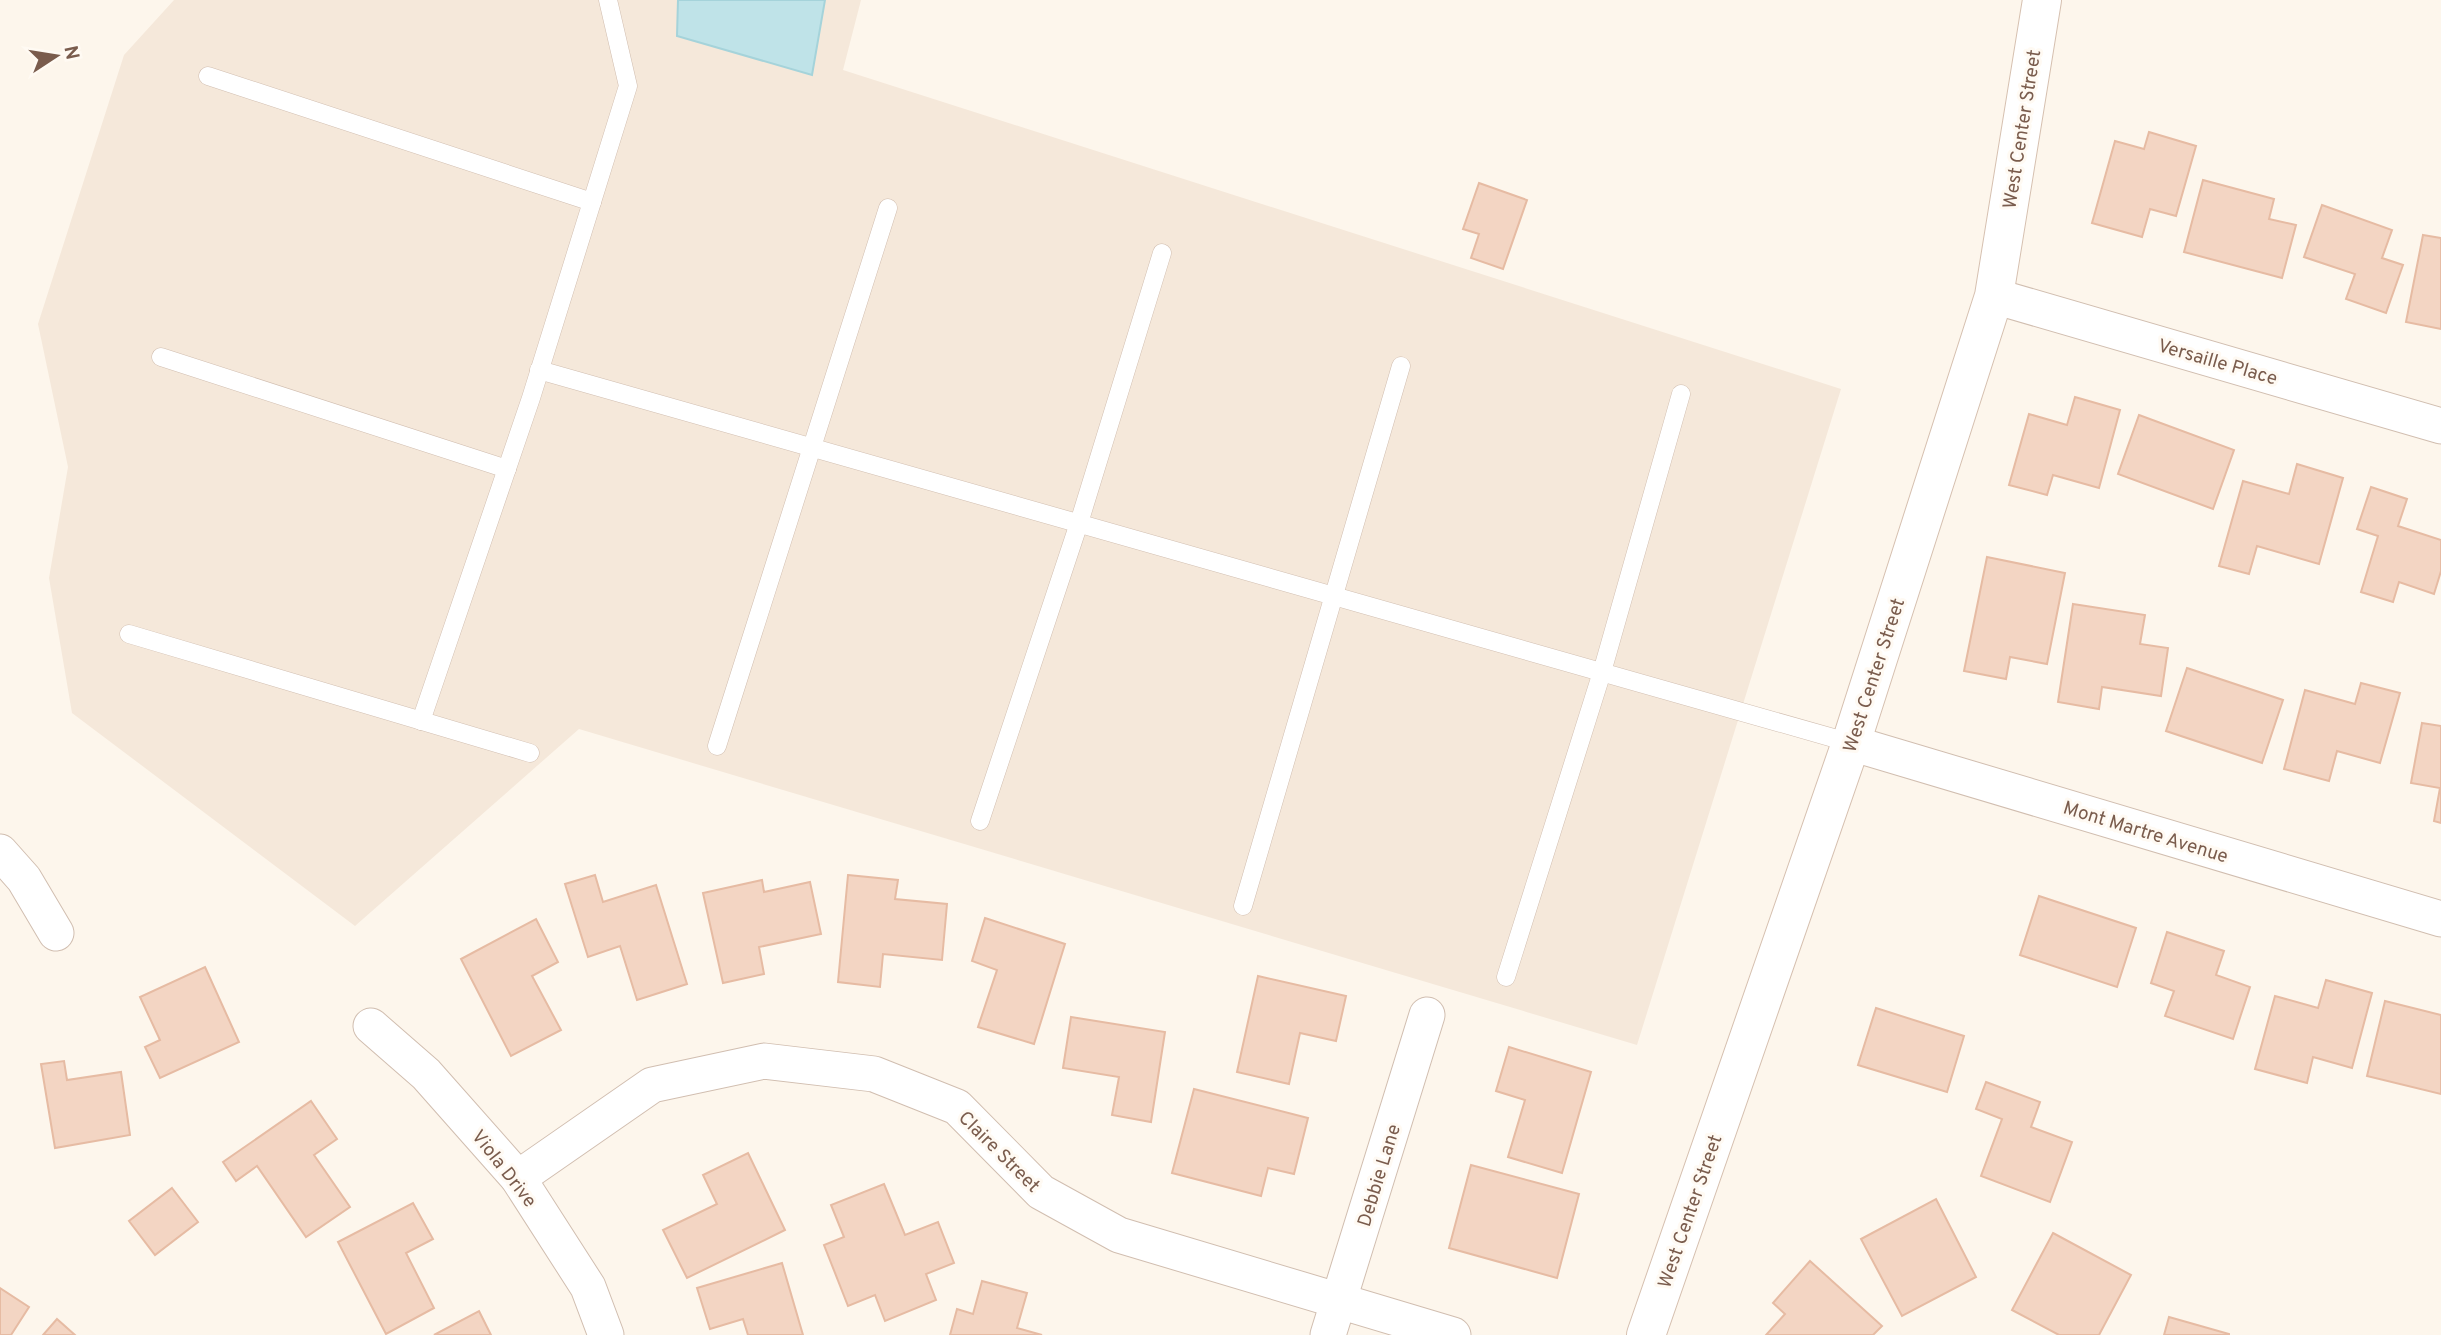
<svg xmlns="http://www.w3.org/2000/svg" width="2441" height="1335" font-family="Overpass,sans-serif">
  <rect width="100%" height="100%" fill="#fdf6ec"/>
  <polygon fill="#f5e8da" points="174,0 861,0 843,70 1841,389 1637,1045 579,729 355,926 72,713 49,578 68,467 38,324 124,55"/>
  <polygon fill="#bfe3e8" stroke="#a5d3da" stroke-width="2" points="678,0 825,0 812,75 677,36"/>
  <g fill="#f3d5c3" stroke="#e6bba3" stroke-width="2">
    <polygon points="2149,132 2196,146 2176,216 2150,209 2142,237 2092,223 2115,141 2144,149"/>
    <polygon points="2203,180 2274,199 2269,219 2296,225 2282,278 2184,252"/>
    <polygon points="1479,183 1527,200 1503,269 1471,258 1479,234 1463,229"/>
    <polygon points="2322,205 2392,230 2382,258 2403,265 2386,313 2346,299 2355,274 2304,257"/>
    <polygon points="2423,235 2441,238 2441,329 2406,322"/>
    <polygon points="2075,397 2120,410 2099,488 2053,475 2047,495 2009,485 2029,414 2067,425"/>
    <polygon points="2139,415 2234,450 2213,509 2118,474"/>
    <polygon points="2297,464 2343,478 2319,564 2257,546 2249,574 2219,566 2243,481 2289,494"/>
    <polygon points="2371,487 2407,499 2398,526 2441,540 2441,571 2434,594 2399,582 2393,602 2361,592 2378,536 2357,529"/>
    <polygon points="1987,557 2065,573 2047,664 2010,657 2006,679 1964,671"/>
    <polygon points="2073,604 2145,615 2140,644 2168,648 2161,696 2102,687 2099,709 2058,702"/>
    <polygon points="2187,668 2283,700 2262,763 2166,731"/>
    <polygon points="2361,683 2400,693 2380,763 2337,751 2329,781 2284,769 2305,690 2355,704"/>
    <polygon points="2422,723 2441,726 2441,823 2434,821 2440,788 2411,783"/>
    <polygon points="595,875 603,902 656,885 687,984 637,1000 620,946 588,957 565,884"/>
    <polygon points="848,875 898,880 895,899 947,904 942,960 883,954 880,987 838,982"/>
    <polygon points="762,880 764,892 810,882 821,934 759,947 764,974 723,983 703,893"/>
    <polygon points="2039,896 2136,928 2117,987 2020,955"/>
    <polygon points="985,918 1065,944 1034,1044 978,1027 997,970 972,961"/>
    <polygon points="536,919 558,962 532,976 561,1030 511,1056 461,959"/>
    <polygon points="2167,932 2224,951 2216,975 2250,987 2233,1039 2165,1016 2174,991 2151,983"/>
    <polygon points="205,967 239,1042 160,1078 145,1047 160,1040 140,997"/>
    <polygon points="1258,976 1346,996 1336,1041 1300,1033 1289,1084 1237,1072"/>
    <polygon points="2326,980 2372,993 2352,1068 2313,1057 2307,1083 2255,1069 2275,996 2318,1008"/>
    <polygon points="2385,1001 2441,1015 2441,1094 2367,1076"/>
    <polygon points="1876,1008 1964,1036 1947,1092 1858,1065"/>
    <polygon points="1071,1017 1165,1032 1151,1122 1112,1115 1119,1077 1063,1068"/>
    <polygon points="1509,1047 1591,1072 1562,1173 1508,1157 1525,1100 1496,1091"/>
    <polygon points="64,1061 67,1080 121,1072 130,1135 55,1148 41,1064"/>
    <polygon points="1986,1082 2040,1102 2031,1127 2072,1142 2050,1202 1981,1176 2002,1119 1976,1109"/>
    <polygon points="1194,1089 1308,1118 1294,1174 1268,1168 1261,1196 1172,1173"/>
    <polygon points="311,1101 337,1139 314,1155 350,1207 306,1237 257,1166 236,1181 223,1162"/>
    <polygon points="748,1153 785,1230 687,1278 663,1230 717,1204 703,1175"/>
    <polygon points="1471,1165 1579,1194 1557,1278 1449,1248"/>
    <polygon points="884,1184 905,1235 938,1222 954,1263 926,1274 936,1300 885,1321 875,1295 848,1306 824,1245 844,1237 831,1205"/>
    <polygon points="172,1188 198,1222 155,1255 129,1221"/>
    <polygon points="1936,1199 1976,1277 1902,1316 1861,1239"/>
    <polygon points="413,1203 433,1239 406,1253 434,1308 386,1334 338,1242"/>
    <polygon points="2053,1233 2131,1275 2099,1335 2059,1335 2012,1310"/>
    <polygon points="1810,1261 1882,1326 1873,1335 1766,1335 1785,1314 1773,1303"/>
    <polygon points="782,1263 803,1335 748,1335 743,1319 710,1329 697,1288"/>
    <polygon points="982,1281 1027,1293 1017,1328 1042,1335 950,1335 957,1309 973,1314"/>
    <polygon points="0,1288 29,1307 11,1335 0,1335"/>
    <polygon points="479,1311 491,1335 434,1335"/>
    <polygon points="2169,1317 2229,1334 2229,1335 2164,1335"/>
    <polygon points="57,1319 75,1335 43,1335"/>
  </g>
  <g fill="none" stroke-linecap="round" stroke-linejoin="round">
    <defs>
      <g id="lane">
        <polyline points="208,76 592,202"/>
        <polyline points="161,357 507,469"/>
        <polyline points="539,370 1851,743"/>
        <polyline points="129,634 530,753"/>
        <polyline points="421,721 531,398 628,86 608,0"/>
        <polyline points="717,746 888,208"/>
        <polyline points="980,821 1079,523 1162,253"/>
        <polyline points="1243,906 1401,366"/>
        <polyline points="1506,977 1602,672 1681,394"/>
      </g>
      <g id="street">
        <polyline points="1994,296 2441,426"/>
        <polyline points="1851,743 2441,919"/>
        <polyline points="0,852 24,879 56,933"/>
        <polyline points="371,1026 426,1074 518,1178 588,1287 606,1335"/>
        <polyline points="518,1178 652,1085 764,1061 874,1074 957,1107 1041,1192 1119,1235 1453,1335"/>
        <polyline points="1328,1335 1427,1015"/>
      </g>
      <polyline id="secondary" points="1646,1335 1851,743 1994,296 2042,0"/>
    </defs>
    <use href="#lane" stroke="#d1beb0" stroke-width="19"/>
    <use href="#street" stroke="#d1beb0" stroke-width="37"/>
    <use href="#secondary" stroke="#d6c0b0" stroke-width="40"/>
    <use href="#lane" stroke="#fff" stroke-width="18"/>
    <use href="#street" stroke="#fff" stroke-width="35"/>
    <use href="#secondary" stroke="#fff" stroke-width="38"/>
  </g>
  <g text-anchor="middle" stroke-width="6" stroke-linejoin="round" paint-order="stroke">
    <g font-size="19" fill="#7a5c4d" stroke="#fffaf3">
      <text transform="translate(2021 129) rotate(-81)" y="7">West Center Street</text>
      <text transform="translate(2218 361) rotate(16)" y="7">Versaille Place</text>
      <text transform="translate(1873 675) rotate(-72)" y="7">West Center Street</text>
      <text transform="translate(2146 831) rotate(17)" y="7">Mont Martre Avenue</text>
      <text transform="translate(1000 1151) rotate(45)" y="7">Claire Street</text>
      <text transform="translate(505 1168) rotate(52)" y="7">Viola Drive</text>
      <text transform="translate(1378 1175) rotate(-73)" y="7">Debbie Lane</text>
      <text transform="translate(1689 1211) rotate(-71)" y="7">West Center Street</text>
    </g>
  </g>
  <g transform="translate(56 56) rotate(78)" stroke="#fffaf3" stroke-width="5" paint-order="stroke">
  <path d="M0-5L12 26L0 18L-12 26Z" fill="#7a5c4d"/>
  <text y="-10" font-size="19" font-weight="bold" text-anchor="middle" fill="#7a5c4d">N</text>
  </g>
</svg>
